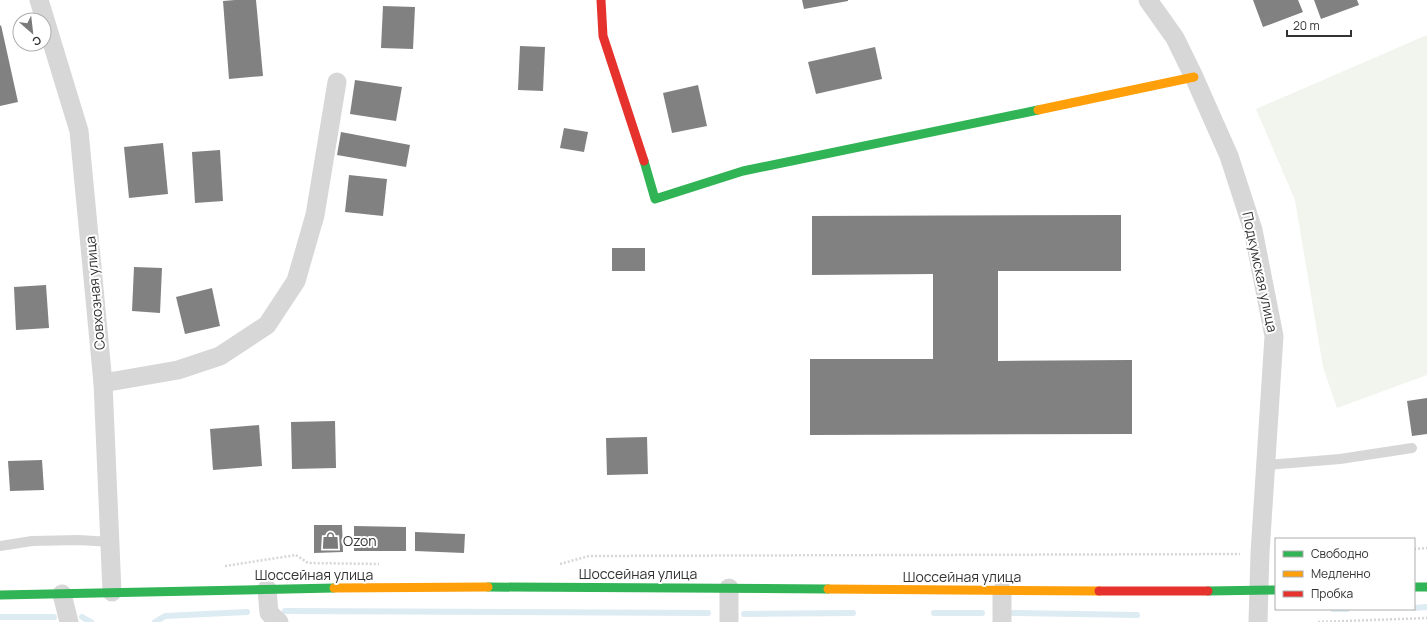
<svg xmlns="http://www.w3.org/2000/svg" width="1427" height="622" font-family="Manrope,sans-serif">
  <rect width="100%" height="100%" fill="#fff"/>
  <polygon fill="#f1f5ed" points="1427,35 1427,375 1337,408 1323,367 1295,200 1256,109"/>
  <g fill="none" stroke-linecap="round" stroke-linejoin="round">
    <g stroke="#ddebf3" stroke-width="6">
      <polyline points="1414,608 1427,607"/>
      <polyline points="1333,609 1347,609"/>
      <polyline points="285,611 708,613"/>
      <polyline points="934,613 982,613"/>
      <polyline points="1013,613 1137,615"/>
      <polyline points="744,614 853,613"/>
      <polyline points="0,617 54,617"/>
      <polyline points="82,617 91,622"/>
      <polyline points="155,622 165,616 247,612"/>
    </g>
  </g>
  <g fill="#818181">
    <polygon points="235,0 256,0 263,76 229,79 223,1"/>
    <polygon points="802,0 848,0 848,1 804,9"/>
    <polygon points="1253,0 1298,0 1303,12 1263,27"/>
    <polygon points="1314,0 1357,0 1359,5 1321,19"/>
    <polygon points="383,6 415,7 413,49 381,48"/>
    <polygon points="1,25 18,102 0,106 0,26"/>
    <polygon points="520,46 545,47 543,91 518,90"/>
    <polygon points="875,47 882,79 816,94 808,62"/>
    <polygon points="355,80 402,87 396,121 350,114"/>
    <polygon points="698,85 707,126 672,133 663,93"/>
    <polygon points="564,128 588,132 584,152 560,148"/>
    <polygon points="341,132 410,145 406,167 337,155"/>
    <polygon points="163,143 168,194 129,198 124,147"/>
    <polygon points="220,150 223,201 195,203 192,152"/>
    <polygon points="349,175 387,179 383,216 345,212"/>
    <polygon points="1121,215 1121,271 998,271 998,361 1132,360 1132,434 810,435 810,359 933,359 933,274 812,275 812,216"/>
    <rect x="612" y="248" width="33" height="23"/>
    <polygon points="134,267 162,268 160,313 132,311"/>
    <polygon points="46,285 49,328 16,330 14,287"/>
    <polygon points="212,288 220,326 185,334 176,297"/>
    <polygon points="1427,398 1427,434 1412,436 1407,401"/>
    <polygon points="335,421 336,468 292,469 291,422"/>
    <polygon points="259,425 262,466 213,470 210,429"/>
    <polygon points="647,437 648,474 607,475 606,438"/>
    <polygon points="42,460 44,490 10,491 8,461"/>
    <polygon points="314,525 342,525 343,552 314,553"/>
    <polygon points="354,526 406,527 406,551 354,551"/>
    <polygon points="415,532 465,534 464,553 415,551"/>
  </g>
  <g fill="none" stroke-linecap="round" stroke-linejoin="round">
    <g stroke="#d6d6d6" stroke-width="2.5" stroke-dasharray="2 2" stroke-linecap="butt">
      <polyline points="1414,549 1427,548"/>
      <polyline points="560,564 589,556 1240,554"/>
      <polyline points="225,566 296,555 308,563 379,564"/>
      <polyline points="1318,622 1427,618"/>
    </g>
    <g stroke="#d7d7d7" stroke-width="10">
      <polyline points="1266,465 1340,459 1412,448"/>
      <polyline points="0,546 32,541 79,540 111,542"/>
    </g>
    <g stroke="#d7d7d7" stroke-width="19">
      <polyline points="39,0 79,131 103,383 112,592"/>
      <polyline points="1148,0 1175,38 1194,77 1229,156 1253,230 1274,336 1260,553 1258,622"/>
      <polyline points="103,383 178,370 220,356 267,325 296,281 315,215 337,82"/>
      <polyline points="729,588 729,622"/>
      <polyline points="267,589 269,613 279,622"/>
      <polyline points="1002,591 1002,622"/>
      <polyline points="62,594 69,622"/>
    </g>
    <g stroke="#30b455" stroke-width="9">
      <polyline points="644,161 655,199 743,171 1038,110"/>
      <polyline points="488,587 828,589"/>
      <polyline points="1414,587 1427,587"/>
      <polyline points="1208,591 1276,590"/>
      <polyline points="0,595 334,588"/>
    </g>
    <g stroke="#ff9f0a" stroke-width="9">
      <polyline points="1038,110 1194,77"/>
      <polyline points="334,588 488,587"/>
      <polyline points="828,589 1099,591"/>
    </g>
    <g stroke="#e5322d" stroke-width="9">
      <polyline points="601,0 603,36 644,161"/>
      <polyline points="1099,591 1208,591"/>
    </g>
  </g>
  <defs>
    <symbol id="shop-bare" viewBox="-9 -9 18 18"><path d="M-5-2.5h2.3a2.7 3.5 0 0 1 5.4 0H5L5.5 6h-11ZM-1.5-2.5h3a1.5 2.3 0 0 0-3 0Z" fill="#7a7a7a" stroke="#fff" stroke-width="2.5" paint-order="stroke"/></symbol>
  </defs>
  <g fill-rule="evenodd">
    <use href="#shop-bare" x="318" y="528" width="25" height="25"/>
  </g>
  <g text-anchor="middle" stroke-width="4" stroke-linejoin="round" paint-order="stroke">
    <g font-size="14" fill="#333" stroke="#fff">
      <text transform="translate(1260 272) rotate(78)" y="5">Подкумская улица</text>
      <text transform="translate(95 293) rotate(-95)" y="5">Совхозная улица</text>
      <text x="638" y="579">Шоссейная улица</text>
      <text x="314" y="580">Шоссейная улица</text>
      <text x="962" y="582">Шоссейная улица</text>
    </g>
    <g font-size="14" fill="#333" stroke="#fff" text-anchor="start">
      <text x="343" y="546">Ozon</text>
    </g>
  </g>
  <rect x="1275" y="538" width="140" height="72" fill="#ffffff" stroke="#adadad"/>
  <rect x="1283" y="551" width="20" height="6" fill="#30b455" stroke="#adadad"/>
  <text x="1311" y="558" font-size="12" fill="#333333">Свободно</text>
  <rect x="1283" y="571" width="20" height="6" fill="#ff9f0a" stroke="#adadad"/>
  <text x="1311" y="578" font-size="12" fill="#333333">Медленно</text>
  <rect x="1283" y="591" width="20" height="6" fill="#e5322d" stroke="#adadad"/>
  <text x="1311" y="598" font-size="12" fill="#333333">Пробка</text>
  <g transform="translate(32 32) rotate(152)"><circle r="19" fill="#ffffff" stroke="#adadad"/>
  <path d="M0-3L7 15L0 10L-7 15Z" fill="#7a7a7a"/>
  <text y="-6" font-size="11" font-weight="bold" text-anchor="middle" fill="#333333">С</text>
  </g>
  <path d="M1287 30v6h64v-6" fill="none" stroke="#333333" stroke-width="2"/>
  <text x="1293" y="30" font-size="12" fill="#333333" stroke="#ffffff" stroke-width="3" paint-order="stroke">20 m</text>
</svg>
